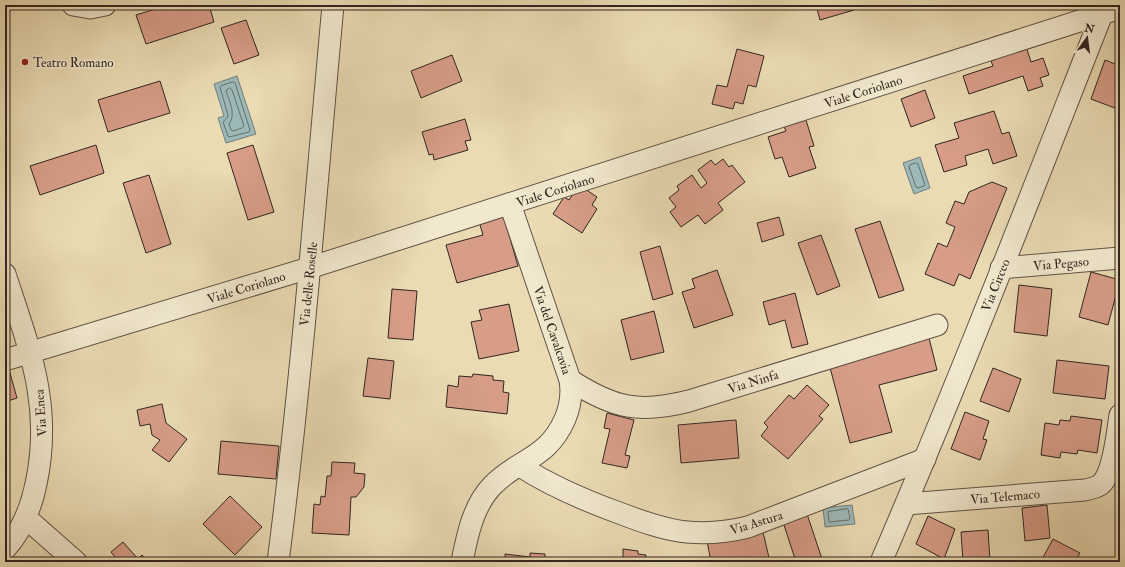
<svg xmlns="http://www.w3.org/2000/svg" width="1125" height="567" font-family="'IM FELL Double Pica',serif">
  <rect width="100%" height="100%" fill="#eadbb3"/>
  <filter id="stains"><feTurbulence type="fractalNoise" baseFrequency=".005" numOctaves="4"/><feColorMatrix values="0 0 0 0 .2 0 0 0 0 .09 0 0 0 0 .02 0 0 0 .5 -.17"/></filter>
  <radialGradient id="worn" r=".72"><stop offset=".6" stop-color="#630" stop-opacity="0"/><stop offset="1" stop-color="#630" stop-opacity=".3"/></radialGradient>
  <g fill="#9cb8b7" stroke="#727d7b">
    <polygon points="237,76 256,134 226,143 218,118 224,116 214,84"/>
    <polygon points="920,157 930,188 914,194 903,163"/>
    <polygon points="852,505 855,524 825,527 823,508"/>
  </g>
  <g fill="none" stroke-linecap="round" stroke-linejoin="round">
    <g stroke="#676e6c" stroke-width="1">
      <polygon points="233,82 235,83 250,130 249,132 229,137 228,136 223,122 227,118 228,115 220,87 221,86"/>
      <path d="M230 88 232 90 244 126 242 128 233 131 231 130 229 124C236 114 230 103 226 91Z"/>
      <polygon points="916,163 918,164 925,185 924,186 918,188 916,187 909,167 910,165"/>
      <polygon points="848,509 850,518 849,520 829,522 828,512"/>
    </g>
  </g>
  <g fill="#d79d87" stroke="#322521">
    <polygon points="168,5 209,5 214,22 146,44 136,15"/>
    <polygon points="816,5 852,5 854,10 820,20"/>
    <polygon points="246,20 259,55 234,64 221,28"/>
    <polygon points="1025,43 1031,62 1043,58 1049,75 1040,78 1043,86 1028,91 1023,76 969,94 963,76 993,66 991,61 997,59 995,53"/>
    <polygon points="737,49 764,56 756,87 748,85 743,104 735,102 733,109 712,104 717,85 727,87"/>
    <polygon points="452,55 462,81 421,98 411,71"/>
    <polygon points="1105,60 1120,66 1120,110 1091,99"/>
    <polygon points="160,81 170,113 108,132 98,100"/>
    <polygon points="925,90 935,118 911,127 901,99"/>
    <polygon points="994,111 1002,134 1009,132 1017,156 993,164 988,149 965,156 967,165 944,172 935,145 959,138 954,123"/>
    <polygon points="465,119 471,140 465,141 468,150 434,160 433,154 429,155 422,132"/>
    <polygon points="806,120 814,146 809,147 816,168 789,177 782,157 775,159 768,137 786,131 784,127"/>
    <polygon points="96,145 104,173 40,195 30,166"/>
    <polygon points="253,145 274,212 248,220 227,153"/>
    <polygon points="723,159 729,167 732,165 745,182 718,203 723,210 705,224 698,215 681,227 670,212 676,207 669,198 679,190 677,186 692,175 701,188 707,183 698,170 711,160 715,165"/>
    <polygon points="149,175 171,244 146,253 123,183"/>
    <polygon points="992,182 1007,188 970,279 959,274 954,286 925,274 938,243 947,247 955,227 946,223 955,201 964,204 969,192"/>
    <polygon points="579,185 597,197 592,205 597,209 582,233 553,214 564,197 569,200"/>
    <polygon points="502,211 518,266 457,283 446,245 483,235 478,218"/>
    <polygon points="779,217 784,235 762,242 757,223"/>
    <polygon points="880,221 904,290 879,298 855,229"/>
    <polygon points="821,235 840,286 817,295 798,243"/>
    <polygon points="660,246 673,294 653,300 640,252"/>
    <polygon points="717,270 733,315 694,328 682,292 695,288 692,279"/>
    <polygon points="1091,272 1120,280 1108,325 1079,317"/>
    <polygon points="1019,285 1052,289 1047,336 1014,332"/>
    <polygon points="392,289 417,291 413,340 388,338"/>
    <polygon points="795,293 808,344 792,348 785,320 769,325 763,302"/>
    <polygon points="509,304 519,351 479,359 471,322 482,320 479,310"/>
    <polygon points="654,311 664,352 631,360 621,320"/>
    <polygon points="928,334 937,370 879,385 892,432 850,443 828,360"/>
    <polygon points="368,358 394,361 390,399 363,396"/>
    <polygon points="1057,360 1109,366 1105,399 1053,393"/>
    <polygon points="8,366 17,398 5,402 5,367"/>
    <polygon points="993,368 1021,379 1009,412 980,401"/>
    <polygon points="473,374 493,376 493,380 504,381 503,392 509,393 507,414 446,407 448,385 458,387 459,376 472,377"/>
    <polygon points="807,385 829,405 819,416 823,419 788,459 761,436 768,427 764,423 789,395 794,399"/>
    <polygon points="162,404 166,423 187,439 169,462 152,450 160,440 152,435 150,424 140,426 137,410"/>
    <polygon points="965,412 989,421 983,439 987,440 980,460 951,449"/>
    <polygon points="607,413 634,420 625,455 630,456 627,468 602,463 610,429 604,428"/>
    <polygon points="1071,416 1102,420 1097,453 1078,450 1077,454 1061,452 1060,458 1041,455 1045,423 1059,425 1060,420 1070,421"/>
    <polygon points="736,420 739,458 681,463 678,425"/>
    <polygon points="221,441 279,446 276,479 218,474"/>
    <polygon points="332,462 355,463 354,473 365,474 364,487 356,497 351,497 349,535 312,533 314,504 320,505 321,496 325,497 327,476 331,476"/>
    <polygon points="230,496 262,527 235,555 203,524"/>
    <polygon points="1047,505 1050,538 1025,541 1022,508"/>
    <polygon points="807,514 823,562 796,562 783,522"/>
    <polygon points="928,516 955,529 944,559 916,544"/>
    <polygon points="988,530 990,561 963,562 961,532"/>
    <polygon points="763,532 770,562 711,562 707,541"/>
    <polygon points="1053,539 1080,553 1075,562 1041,561"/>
    <polygon points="123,542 138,559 142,555 148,562 119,562 111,552"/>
    <polygon points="623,549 638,551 638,554 646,555 645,562 614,562 615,560 623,560"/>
    <polygon points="530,553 545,554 544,562 505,562 505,554 530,557"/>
    <polygon points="840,559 841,562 830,562"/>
  </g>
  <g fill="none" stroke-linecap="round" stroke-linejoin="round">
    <defs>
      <g id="minor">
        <polyline points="73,5 90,8 105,5"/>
        <polyline points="1001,268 1120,258"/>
        <path d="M5 274C29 348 53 405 36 484 31 508 22 531 5 549"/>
        <polyline points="5,360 309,268 1120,8"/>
        <path d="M570 380C613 408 639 414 689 401L937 325"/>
        <path d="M520 466C552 487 586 501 622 514 643 522 665 530 687 532 708 534 728 532 748 527L925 459"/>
        <path d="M906 504 1085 490C1090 489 1095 488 1100 485 1114 474 1117 433 1120 415"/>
        <polyline points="26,518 76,562"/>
        <path d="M278 562C302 377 316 191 333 5"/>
        <path d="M462 562C467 536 473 506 492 486 519 458 547 460 565 419 570 407 572 392 570 380L510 204"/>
        <path d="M881 562C959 381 1030 197 1102 14L1103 5"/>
      </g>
    </defs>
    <use href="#minor" stroke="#605246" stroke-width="23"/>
    <use href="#minor" stroke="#f1e8ce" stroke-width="21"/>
  </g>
  <circle fill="#8f2418" stroke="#f1e8ce" stroke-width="1.5" cx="25" cy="62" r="4"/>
  <g text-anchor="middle" stroke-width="3" stroke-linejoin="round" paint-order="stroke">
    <g font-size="13" fill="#322521" stroke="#f1e8ce" text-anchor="start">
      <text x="33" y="67">Teatro Romano</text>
    </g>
    <g font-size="13" fill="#322521" stroke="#f1e8ce">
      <text transform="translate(863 91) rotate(-18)" y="5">Viale Coriolano</text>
      <text transform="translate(555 190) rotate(-18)" y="5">Viale Coriolano</text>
      <text transform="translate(1061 263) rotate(-5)" y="5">Via Pegaso</text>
      <text transform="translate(308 284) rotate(-84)" y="5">Via delle Roselle</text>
      <text transform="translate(995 285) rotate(-68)" y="5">Via Circeo</text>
      <text transform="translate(246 287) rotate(-17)" y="5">Viale Coriolano</text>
      <text transform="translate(553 330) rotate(71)" y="5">Via del Cavalcavia</text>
      <text transform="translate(753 381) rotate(-17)" y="5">Via Ninfa</text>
      <text transform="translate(40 413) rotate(-94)" y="5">Via Enea</text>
      <text transform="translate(1005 496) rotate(-5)" y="5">Via Telemaco</text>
      <text transform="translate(756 522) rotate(-17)" y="5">Via Astura</text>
    </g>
  </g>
  <rect width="1125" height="567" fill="none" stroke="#eadbb3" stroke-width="20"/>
  <rect x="6" y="6" width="1113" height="555" fill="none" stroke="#322521" stroke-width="2"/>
  <rect x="10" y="10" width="1105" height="547" fill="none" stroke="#322521"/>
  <g transform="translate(1087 38) rotate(14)" stroke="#f1e8ce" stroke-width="3" paint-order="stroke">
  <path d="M0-3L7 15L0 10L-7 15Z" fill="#322521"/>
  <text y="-6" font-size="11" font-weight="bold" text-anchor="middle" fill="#322521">N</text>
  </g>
  <rect width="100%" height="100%" filter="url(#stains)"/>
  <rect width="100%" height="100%" fill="url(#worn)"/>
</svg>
